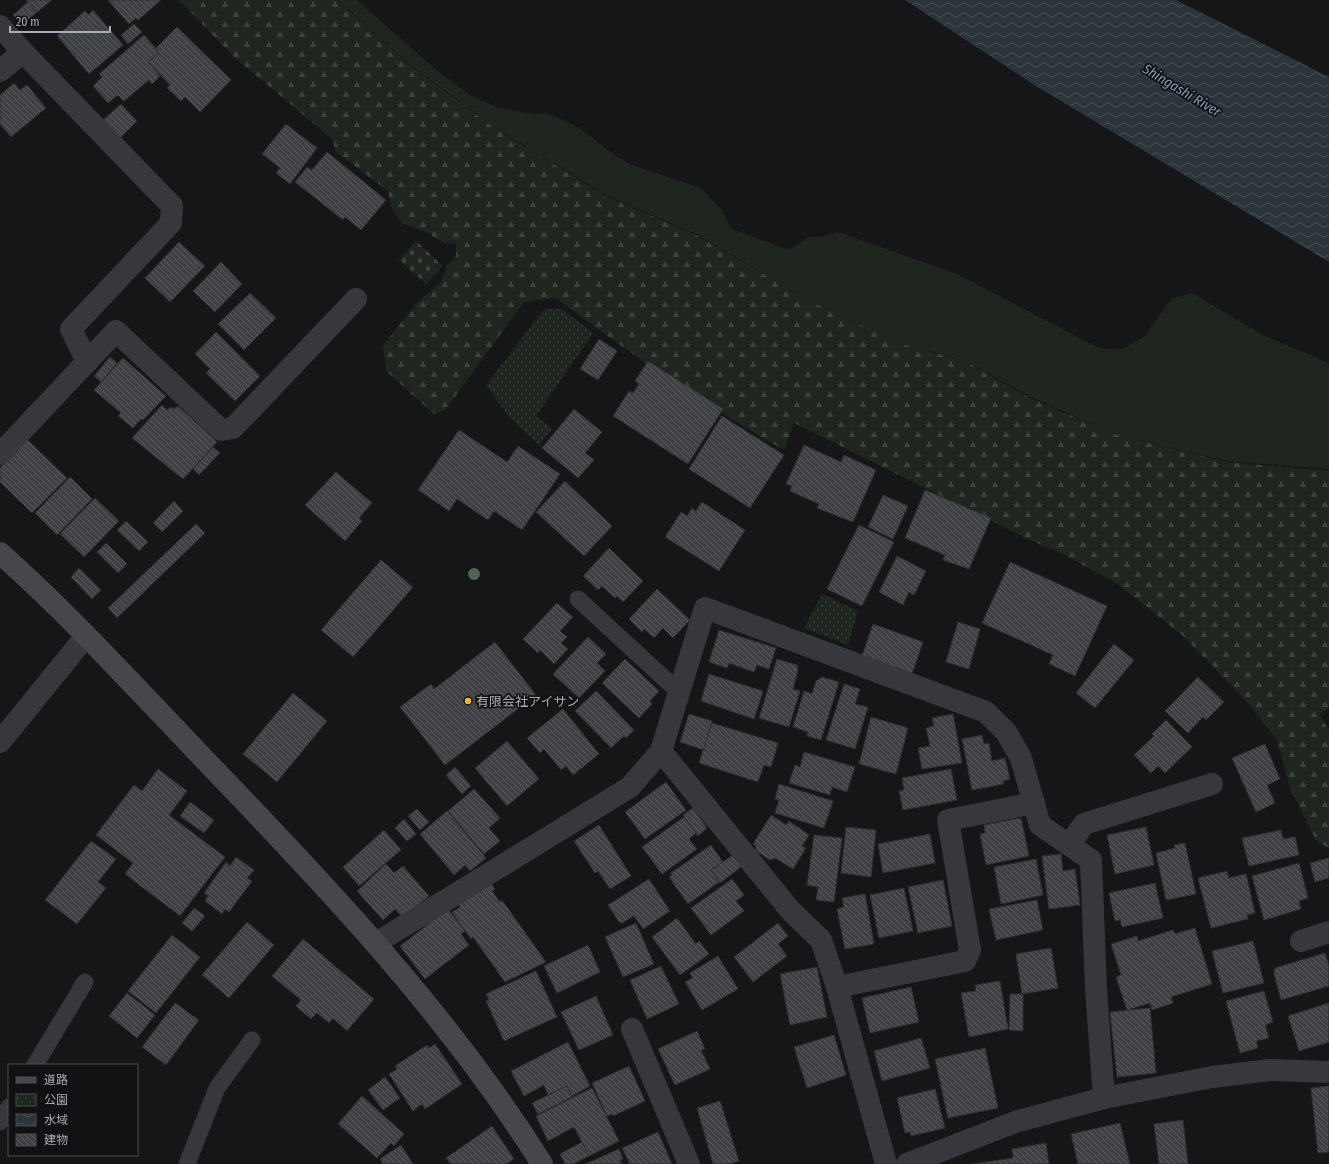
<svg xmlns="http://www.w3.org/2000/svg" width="1329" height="1164" font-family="'Fira Sans Condensed','Noto Sans JP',sans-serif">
  <defs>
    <pattern id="forest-firs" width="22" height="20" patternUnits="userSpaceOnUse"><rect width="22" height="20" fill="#1e261f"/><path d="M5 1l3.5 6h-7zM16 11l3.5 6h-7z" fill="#3c433d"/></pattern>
    <pattern id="cemetery-stones" width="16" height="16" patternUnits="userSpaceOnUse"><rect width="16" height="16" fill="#1e261f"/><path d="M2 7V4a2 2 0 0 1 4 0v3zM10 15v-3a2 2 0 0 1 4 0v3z" fill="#3c433d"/></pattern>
    <pattern id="park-dots" width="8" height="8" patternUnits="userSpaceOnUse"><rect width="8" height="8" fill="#1e261f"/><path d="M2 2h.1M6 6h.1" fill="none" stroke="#3c433d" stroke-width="1.8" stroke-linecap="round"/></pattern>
    <pattern id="water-waves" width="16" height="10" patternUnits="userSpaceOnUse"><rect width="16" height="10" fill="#2c353c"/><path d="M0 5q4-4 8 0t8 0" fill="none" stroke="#485056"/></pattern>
    <pattern id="building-back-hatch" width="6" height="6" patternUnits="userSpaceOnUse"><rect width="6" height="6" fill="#404145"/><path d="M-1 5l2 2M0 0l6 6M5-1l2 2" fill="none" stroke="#595a5e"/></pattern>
  </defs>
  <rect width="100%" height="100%" fill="#161618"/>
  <polygon fill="#1e261f" points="338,0 357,0 434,68 470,95 497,107 531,114 550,114 579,128 616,156 632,165 701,188 722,210 729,225 733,229 786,249 790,249 809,237 822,237 835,233 841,233 957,274 1095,346 1106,349 1124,348 1145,336 1171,299 1192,293 1263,335 1329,363 1329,469 1227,461 1117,435 1033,398 965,361 896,342 808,300 696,234 608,196 500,131 409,64"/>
  <path fill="url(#forest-firs)" d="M179 0H337L409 65 499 131 608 197 696 235 808 300 896 342 964 361 1032 399 1117 435 1226 462 1329 471V707L1320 714 1329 731V848L1317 842 1290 788 1277 740 1243 697 1182 635 1116 583 1059 552 1034 542 794 423 784 450C705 405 629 353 556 298L524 302 446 409 434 414 386 371 383 346 415 305 440 283 447 266 456 256V244L442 242 428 233 403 224 392 209 388 191 336 152 332 139 235 58Z"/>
  <polygon fill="url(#cemetery-stones)" points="416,241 443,266 426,284 399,260"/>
  <g fill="url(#park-dots)">
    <polygon points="545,308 562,309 593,333 536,416 552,429 539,445 509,417 486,385"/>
    <polygon points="822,594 858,611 848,645 804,628"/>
  </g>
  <polygon fill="url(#water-waves)" points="905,0 1176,0 1329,77 1329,262 1036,86"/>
  <g fill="url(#building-back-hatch)" stroke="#303034">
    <polygon points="26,0 52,0 36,13"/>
    <polygon points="108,0 160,0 160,1 138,20 136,18 129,24"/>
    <polygon points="28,2 36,13 22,25 13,15"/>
    <polygon points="93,10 123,45 89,74 57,36 85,11 88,15"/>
    <polygon points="134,24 142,32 128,44 121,35"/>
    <polygon points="177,27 231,80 200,112 185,97 181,101 167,88 170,85 148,62 159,52 156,48"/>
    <polygon points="144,35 159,52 148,62 160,76 152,84 149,80 124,101 118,95 108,103 93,86 102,77 99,74"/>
    <polygon points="14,83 20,90 27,85 46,108 11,137 0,124 0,95"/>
    <polygon points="121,104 137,121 120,138 103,120"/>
    <polygon points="286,124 317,148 290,184 276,173 280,168 262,154"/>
    <polygon points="327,152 386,200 361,230 345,217 343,220 295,182 307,167 312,170"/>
    <polygon points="179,242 205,266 170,302 145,278"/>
    <polygon points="221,262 242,284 215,312 193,291"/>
    <polygon points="250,293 276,318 244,350 218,324"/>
    <polygon points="216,332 260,376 235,401 206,373 210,369 195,354"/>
    <polygon points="599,339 617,351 598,380 580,369"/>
    <polygon points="110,357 117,363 101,382 94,376"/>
    <polygon points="123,358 166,396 143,420 141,419 133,428 118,416 121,413 94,390"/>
    <polygon points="648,361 723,409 688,464 613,416 629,391 633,393 639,384 635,381"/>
    <polygon points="162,405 167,410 171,407 174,409 178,406 217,442 183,479 132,438"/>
    <polygon points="574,409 602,432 585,453 594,460 578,478 542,448"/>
    <polygon points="722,416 784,455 750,508 689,469"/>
    <polygon points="459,430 507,462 518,446 560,474 522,530 494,511 488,520 457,499 449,511 418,490"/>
    <polygon points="28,440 67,478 32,513 0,482 0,468"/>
    <polygon points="804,445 841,462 844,455 876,470 853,522 817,508 819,504 790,491 792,486 786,484"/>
    <polygon points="213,447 220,453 199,475 193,469"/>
    <polygon points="336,472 372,503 359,518 362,521 345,541 305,505"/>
    <polygon points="70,477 92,499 57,535 35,513"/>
    <polygon points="565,481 612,526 584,556 536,512"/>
    <polygon points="925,490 991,518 969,569 943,560 945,555 905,538"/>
    <polygon points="883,495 908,506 893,539 868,527"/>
    <polygon points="95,498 119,521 84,557 60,534"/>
    <polygon points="174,501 183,511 162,532 153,523"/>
    <polygon points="702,502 745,530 719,571 665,537 681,512 687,516 692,508 696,511"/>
    <polygon points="126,521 148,542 139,551 117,530"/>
    <polygon points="196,524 205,533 117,618 108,608"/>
    <polygon points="859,525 894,542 862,606 827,589"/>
    <polygon points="106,543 127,564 118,573 97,552"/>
    <polygon points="609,548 643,581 623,602 617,596 615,598 602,586 598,590 583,576"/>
    <polygon points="897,556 926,571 914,595 909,592 903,605 879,592"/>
    <polygon points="381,560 413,587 353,657 321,630"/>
    <polygon points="1010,562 1107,606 1075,676 1049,664 1053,655 982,623"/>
    <polygon points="79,568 101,590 92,599 71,577"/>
    <polygon points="657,589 690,620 673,638 663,628 654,638 644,629 642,632 629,619"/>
    <polygon points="557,603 573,617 560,631 567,637 561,643 568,649 554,664 540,650 538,653 523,639"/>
    <polygon points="958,622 980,629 969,669 946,662"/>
    <polygon points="873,624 923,642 912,674 862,656"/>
    <polygon points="719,630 776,648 769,669 757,665 754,672 729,663 727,668 709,662"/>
    <polygon points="588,637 606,654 597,663 605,671 579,698 553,674"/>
    <polygon points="495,642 536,695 445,765 400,707 431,684 434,689"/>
    <polygon points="1114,644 1134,660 1095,708 1076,693"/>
    <polygon points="625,659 659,691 650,701 652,704 639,718 602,683"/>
    <polygon points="777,659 797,665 798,670 793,689 800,691 789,727 759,718"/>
    <polygon points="709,674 763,691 754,719 701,701"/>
    <polygon points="822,677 839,682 821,740 807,736 808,732 793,727 804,691 812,694 816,681"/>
    <polygon points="1198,677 1224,702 1206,720 1203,717 1188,733 1165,711"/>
    <polygon points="844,684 860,689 855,704 868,707 855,749 826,740"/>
    <polygon points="596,691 634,730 626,738 624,736 611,748 575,711"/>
    <polygon points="293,693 327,721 277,782 243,754"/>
    <polygon points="563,709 599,754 573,775 566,766 561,770 544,749 540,753 527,738"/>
    <polygon points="689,714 712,721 704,750 680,742"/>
    <polygon points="953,714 962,763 922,769 918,748 930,746 926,728 934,726 932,718"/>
    <polygon points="871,717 908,728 896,774 859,764"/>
    <polygon points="1166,720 1192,747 1165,773 1158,766 1151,773 1134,755 1154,736 1152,734"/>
    <polygon points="712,723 778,743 771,767 764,765 758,782 699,763"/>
    <polygon points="982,735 984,744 989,743 992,761 1005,758 1010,779 1003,781 1004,784 972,790 962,739"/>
    <polygon points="507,741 539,779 507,806 475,768"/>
    <polygon points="1265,744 1280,779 1267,785 1275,803 1256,812 1232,758"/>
    <polygon points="804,752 855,767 847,792 832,787 830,795 789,783 795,765 800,767"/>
    <polygon points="455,767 471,786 462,794 446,775"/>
    <polygon points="158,769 187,791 169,815 225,857 180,916 125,874 133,863 96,835 134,785 142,791"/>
    <polygon points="951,769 957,800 903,810 899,791 904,790 902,778"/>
    <polygon points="666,782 686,810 645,839 625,812"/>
    <polygon points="779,784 833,801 824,828 775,813 779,800 775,799"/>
    <polygon points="474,789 500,818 489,828 500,841 484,854 448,811"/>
    <polygon points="190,802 214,820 204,833 180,816"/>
    <polygon points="693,808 707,828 698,836 683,815"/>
    <polygon points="417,809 429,822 420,830 408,816"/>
    <polygon points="447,811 486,858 470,871 465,865 454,875 420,834"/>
    <polygon points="771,815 786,825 789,821 809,835 802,846 806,848 793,869 775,858 770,860 756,851 756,846 753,844"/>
    <polygon points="684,817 696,833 689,839 697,849 662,874 642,847"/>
    <polygon points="1021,818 1029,856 986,865 980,834 985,833 984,825"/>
    <polygon points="404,819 416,834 407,841 395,828"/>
    <polygon points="599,825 631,876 610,889 598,871 595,873 574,841"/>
    <polygon points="846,827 876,830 871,877 841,873"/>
    <polygon points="1146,827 1154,865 1115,874 1107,835"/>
    <polygon points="384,830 401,850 359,886 343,867"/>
    <polygon points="1281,830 1283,839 1295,837 1299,855 1249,866 1242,838"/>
    <polygon points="930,834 935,863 883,873 878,844"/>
    <polygon points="814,835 842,838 834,902 816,900 818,887 807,885"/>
    <polygon points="91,841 116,859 98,882 106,888 77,924 45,900"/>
    <polygon points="1185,843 1196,894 1166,900 1156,853 1175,848 1174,845"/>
    <polygon points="711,845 723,862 711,870 719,882 688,904 669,877 672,875 671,873"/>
    <polygon points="1061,854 1063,871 1075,869 1080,905 1049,909 1042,856"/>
    <polygon points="733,855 741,867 720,883 711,870"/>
    <polygon points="236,857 254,870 247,878 252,881 229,912 225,909 222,914 205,901 208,896 204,893 226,862 230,866"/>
    <polygon points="1329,858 1329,878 1315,882 1310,863"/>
    <polygon points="1036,859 1043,895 1001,904 994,867"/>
    <polygon points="1299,863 1308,898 1299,901 1301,909 1264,920 1252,876"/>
    <polygon points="386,864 394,873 403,866 429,896 402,917 395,909 383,920 357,891"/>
    <polygon points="1227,871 1229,878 1246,874 1255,913 1247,915 1248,919 1211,928 1198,878"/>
    <polygon points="488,879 495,889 492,891 500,902 502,900 546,962 505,982 473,937 471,939 452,912 460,907 456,901"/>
    <polygon points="649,879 670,911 643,929 634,916 622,923 619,922 608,905"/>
    <polygon points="732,879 744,895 736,901 744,911 711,935 691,908"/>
    <polygon points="943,880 952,926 918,933 908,887"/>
    <polygon points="1155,883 1163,918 1122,927 1120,920 1115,921 1109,893"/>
    <polygon points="904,888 913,931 879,938 870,895"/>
    <polygon points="865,894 874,944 845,949 837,909 844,907 842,898"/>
    <polygon points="1037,900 1043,930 996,940 989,909"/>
    <polygon points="194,908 205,916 192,931 182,923"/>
    <polygon points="448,909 465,931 461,934 469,945 425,979 400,946"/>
    <polygon points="677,918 696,944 699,941 709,954 680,975 652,937"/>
    <polygon points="247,922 274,945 229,998 202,975"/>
    <polygon points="636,923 654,964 623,977 605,937"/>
    <polygon points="778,923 788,936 778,944 787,956 753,982 734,957"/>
    <polygon points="1195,928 1212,984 1171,997 1173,1003 1152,1010 1150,1003 1127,1010 1116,977 1121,975 1111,944 1137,936 1138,941 1173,930 1175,934"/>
    <polygon points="172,935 200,957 156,1013 128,991"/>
    <polygon points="303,939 374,999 347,1031 333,1018 329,1023 317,1013 311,1019 296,1006 301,1000 272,976"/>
    <polygon points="1253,941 1264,983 1223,993 1212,951"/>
    <polygon points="588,945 600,972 557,993 544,966"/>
    <polygon points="1051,948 1058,988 1022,994 1016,954"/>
    <polygon points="1325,953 1329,966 1329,986 1281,1000 1274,974 1275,968"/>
    <polygon points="718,956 738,989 702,1010 685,982 693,978 690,973"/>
    <polygon points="661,966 679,1004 647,1019 630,980"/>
    <polygon points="817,967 827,1017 790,1025 780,974"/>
    <polygon points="536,971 557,1017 504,1041 486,1001 489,1000 486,994"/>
    <polygon points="1000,981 1008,1029 969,1037 961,993 976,991 975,985"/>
    <polygon points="911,987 919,1022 870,1033 862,998"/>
    <polygon points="1264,991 1273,1022 1265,1025 1269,1038 1256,1041 1258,1048 1240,1053 1226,1001"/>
    <polygon points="127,993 155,1015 137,1038 109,1016"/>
    <polygon points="1010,994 1023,994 1023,1031 1009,1030"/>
    <polygon points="596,996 613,1035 579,1050 561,1012"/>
    <polygon points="175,1003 199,1020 166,1065 142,1047"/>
    <polygon points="1329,1003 1329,1042 1299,1051 1288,1016"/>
    <polygon points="1150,1008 1156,1073 1117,1077 1110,1012"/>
    <polygon points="697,1031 705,1049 701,1050 710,1069 675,1085 658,1049"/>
    <polygon points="834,1035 846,1075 807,1088 794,1047"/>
    <polygon points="921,1038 930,1068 882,1081 874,1051"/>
    <polygon points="568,1042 590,1086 572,1096 567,1086 548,1095 544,1085 524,1096 511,1071"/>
    <polygon points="435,1044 462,1084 425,1109 422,1104 413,1111 389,1074 397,1069 395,1066 427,1045 429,1048"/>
    <polygon points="985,1048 998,1108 948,1118 935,1059"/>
    <polygon points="629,1066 645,1101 613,1116 612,1114 607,1116 592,1083"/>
    <polygon points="385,1077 400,1098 383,1110 368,1090"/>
    <polygon points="567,1086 572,1097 538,1114 532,1103"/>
    <polygon points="1329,1086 1329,1152 1318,1153 1311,1088"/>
    <polygon points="592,1088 619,1141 589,1156 574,1127 548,1141 536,1116"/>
    <polygon points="935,1089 945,1128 911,1136 910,1132 905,1133 897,1098"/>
    <polygon points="362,1096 404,1134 394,1146 391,1143 377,1158 338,1124"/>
    <polygon points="720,1101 739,1161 729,1164 713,1164 697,1108"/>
    <polygon points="1183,1120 1188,1164 1159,1164 1154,1124"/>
    <polygon points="1120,1123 1130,1164 1078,1164 1071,1134"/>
    <polygon points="492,1126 514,1159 506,1164 451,1164 446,1158"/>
    <polygon points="658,1132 672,1164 630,1164 622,1148"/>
    <polygon points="582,1142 589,1156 573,1164 565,1164 560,1154"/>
    <polygon points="1046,1143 1049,1164 973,1164 1013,1158 1012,1149"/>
    <polygon points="401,1145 413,1164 383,1164 380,1159"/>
    <polygon points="619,1149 623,1159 620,1160 622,1164 585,1164"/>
  </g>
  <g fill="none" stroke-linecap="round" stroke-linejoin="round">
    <g stroke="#37383d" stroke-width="17">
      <polyline points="578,599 679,692"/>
      <polyline points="35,1065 85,982"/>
      <polyline points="0,1122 9,1107"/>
      <polyline points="187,1164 217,1088 252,1040"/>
    </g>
    <g stroke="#37383d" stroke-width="22">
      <polyline points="0,26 23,52 172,206 171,223 71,329 87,362"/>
      <polyline points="0,71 23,52"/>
      <polyline points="0,454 116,331 221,430 233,428 356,299"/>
      <polyline points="0,742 86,636"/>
      <polyline points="661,751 790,910 821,940 837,987 886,1164"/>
      <polyline points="1069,845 1084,824 1212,784"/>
      <polyline points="1301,941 1329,932"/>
      <polyline points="376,943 630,787 661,751 705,608 986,712 1006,732 1021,758 1040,825 1091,860 1096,989 1104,1098"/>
      <polyline points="837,987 965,961 970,950 948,820 1034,803"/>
      <polyline points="632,1029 689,1164"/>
      <polyline points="907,1164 1018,1121 1104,1098 1212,1077 1270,1070 1329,1072"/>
    </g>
    <path stroke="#45474d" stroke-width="22" d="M0 553C72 617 138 690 205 760 327 887 448 1014 542 1164"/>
  </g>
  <circle fill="#506452" cx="474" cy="574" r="6"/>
  <circle fill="#f2b134" stroke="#111113" stroke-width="1.5" cx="468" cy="701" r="4"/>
  <g text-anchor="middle" stroke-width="3.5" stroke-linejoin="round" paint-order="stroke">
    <g font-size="13" fill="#a8adb8" stroke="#111113" text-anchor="start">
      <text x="476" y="706">有限会社アイサン</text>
    </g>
    <g font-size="14" font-style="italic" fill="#7f9bb3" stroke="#111113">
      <text transform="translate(1182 90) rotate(31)" y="5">Shingashi River</text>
    </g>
  </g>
  <rect x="8" y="1064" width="130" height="92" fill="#111113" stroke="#4d4f55"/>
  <rect x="16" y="1077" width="20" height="6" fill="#45474d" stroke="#4d4f55"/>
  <text x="44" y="1084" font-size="12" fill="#a8adb8">道路</text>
  <rect x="16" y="1094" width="20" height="12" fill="url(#park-dots)" stroke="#4d4f55"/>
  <text x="44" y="1104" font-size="12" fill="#a8adb8">公園</text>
  <rect x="16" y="1114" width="20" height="12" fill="url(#water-waves)" stroke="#4d4f55"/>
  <text x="44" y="1124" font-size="12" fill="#a8adb8">水域</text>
  <rect x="16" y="1134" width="20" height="12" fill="url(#building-back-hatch)" stroke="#4d4f55"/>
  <text x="44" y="1144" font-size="12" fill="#a8adb8">建物</text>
  <path d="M10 26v6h100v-6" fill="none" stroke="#a8adb8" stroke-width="2"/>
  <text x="16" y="26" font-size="12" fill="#a8adb8" stroke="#111113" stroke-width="3" paint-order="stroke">20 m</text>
</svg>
